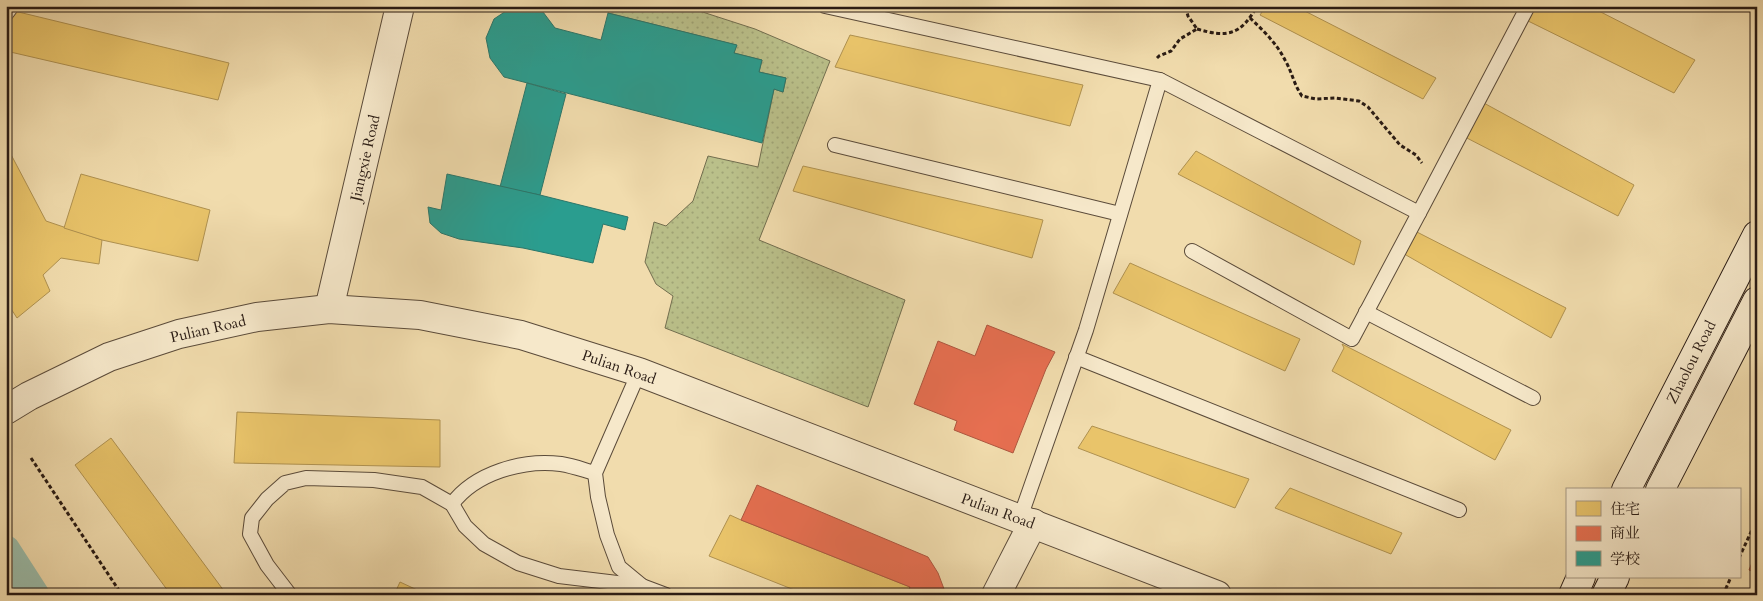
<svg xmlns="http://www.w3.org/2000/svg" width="1763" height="601" font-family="Cardo,'Noto Serif SC',serif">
  <defs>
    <pattern id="grass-dots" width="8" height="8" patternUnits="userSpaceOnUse" patternTransform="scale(1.25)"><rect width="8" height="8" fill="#bac08a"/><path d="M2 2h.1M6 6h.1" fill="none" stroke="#a0a476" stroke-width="1.8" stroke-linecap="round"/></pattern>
  </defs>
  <rect width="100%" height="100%" fill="#f1dcad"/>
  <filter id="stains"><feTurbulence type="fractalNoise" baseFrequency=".004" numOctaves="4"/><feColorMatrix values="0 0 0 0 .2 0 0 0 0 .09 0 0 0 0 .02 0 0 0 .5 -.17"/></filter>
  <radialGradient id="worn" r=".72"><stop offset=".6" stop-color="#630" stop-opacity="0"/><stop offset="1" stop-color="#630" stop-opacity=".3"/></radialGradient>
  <polygon fill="url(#grass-dots)" stroke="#726e4f" points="610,6 684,6 755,29 830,61 759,240 905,300 868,407 665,328 673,296 656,284 645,262 654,222 666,226 693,201 708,156 758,167 774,89 783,92 786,78 759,72 762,60 734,53 736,45 608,13"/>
  <g fill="#e9c46a" stroke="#af9150">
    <polygon points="1266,6 1295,6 1436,78 1423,99 1260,15"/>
    <polygon points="1530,6 1589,6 1695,60 1674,93 1522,18"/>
    <polygon points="6,9 229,63 218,100 6,51"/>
    <polygon points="850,35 1083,85 1070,126 835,67"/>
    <polygon points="1482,102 1634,185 1618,216 1463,136"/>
    <polygon points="6,145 46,221 102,240 99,264 61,258 43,275 50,291 17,318 6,301"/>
    <polygon points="1196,151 1361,241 1354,265 1178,174"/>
    <polygon points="803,166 1043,220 1032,258 793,191"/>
    <polygon points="81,174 210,210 198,261 102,240 64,228"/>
    <polygon points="1413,230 1566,308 1551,338 1399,251"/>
    <polygon points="1130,263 1300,339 1285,371 1113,293"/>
    <polygon points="1342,344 1511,430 1495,460 1332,371 1344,348"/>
    <polygon points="237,412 440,420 440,467 234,463"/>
    <polygon points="1092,426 1249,479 1235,508 1078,448"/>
    <polygon points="111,438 227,595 171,595 75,465"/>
    <polygon points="1290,488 1402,533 1391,554 1275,508"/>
    <polygon points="730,515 741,520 910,587 907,595 807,595 709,556"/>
    <polygon points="400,582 428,595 394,595"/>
  </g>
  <g fill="#e76f51" stroke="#ae563f">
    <polygon points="987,325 1055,352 1046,369 1013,453 954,430 957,421 914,404 938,341 975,356"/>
    <polygon points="757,485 928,557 938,573 944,589 944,595 907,595 910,587 741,520"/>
    <polygon points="1757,550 1757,573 1749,570"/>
  </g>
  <g fill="#2a9d8f" stroke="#2a766a">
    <polygon points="512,7 543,12 555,28 601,40 608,13 737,45 734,53 762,60 759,72 786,78 783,92 774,89 762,143 504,77 490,58 486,38 494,19"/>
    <polygon points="527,83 566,94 540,195 500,187"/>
    <polygon points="447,174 540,195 628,217 625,230 603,224 593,263 523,248 459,239 441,233 430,223 428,207 441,210"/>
  </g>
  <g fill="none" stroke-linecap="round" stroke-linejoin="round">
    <polyline stroke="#9bbca9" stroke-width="29" points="6,550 35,595"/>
    <defs>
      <g id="lane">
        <polyline points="825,6 1160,80 1086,330 1020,518"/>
        <polyline points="6,14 12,6"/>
        <polyline points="1160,80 1419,213 1528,6"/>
        <polyline points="835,145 1120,214"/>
        <polyline points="1192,251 1352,339 1419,213"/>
        <polyline points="1366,312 1533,398"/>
        <polyline points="1076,357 1459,510"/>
        <polyline points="639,372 595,473 598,497 607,535 619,567 642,586"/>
        <path d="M452 504C475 473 523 459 561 464 573 466 584 470 595 473"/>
        <polyline points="290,595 267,565 250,534 252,518 267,499 285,483 306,478 374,480 422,487 452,504 465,526 484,544 518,563 559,576 642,586 666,595"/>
      </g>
      <g id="street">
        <polyline points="329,309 400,6"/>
        <polyline points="6,410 29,396 109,357 179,334 257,317 329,309 420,315 521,335 639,372 1217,595"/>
        <polyline points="996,595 1033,523"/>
      </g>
      <g id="secondary">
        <polyline points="1626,490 1757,235"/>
        <polyline points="1660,490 1757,301"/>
        <polyline points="1573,595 1581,577"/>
        <polyline points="1606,595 1615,577"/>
      </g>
    </defs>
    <use href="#lane" stroke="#5b4b3a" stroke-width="16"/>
    <use href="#street" stroke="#5b4b3a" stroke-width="30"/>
    <use href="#secondary" stroke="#291b14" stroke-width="30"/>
    <g stroke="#291b14" stroke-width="3" stroke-dasharray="4 2.5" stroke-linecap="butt">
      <path d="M1250 18C1263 30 1277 44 1285 60 1292 72 1294 85 1302 96L1316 99 1335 98 1359 101 1368 107 1400 145 1416 155 1422 163"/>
      <path d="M1197 29C1228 38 1241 35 1257 6"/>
      <polyline points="1157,58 1159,56 1171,51 1180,39 1197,29 1188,16 1185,6"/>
      <polyline points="31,458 122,595"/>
      <polyline points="1739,558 1757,519"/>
      <polyline points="1723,595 1731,577"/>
    </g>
    <use href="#lane" stroke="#f6e8ca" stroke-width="14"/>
    <use href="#street" stroke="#f6e8ca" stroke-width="28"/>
    <use href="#secondary" stroke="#f6e8ca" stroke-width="28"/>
  </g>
  <g text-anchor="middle" stroke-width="5" stroke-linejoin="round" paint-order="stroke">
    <g font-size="15" fill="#291b14" stroke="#f6e8ca">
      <text transform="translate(365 158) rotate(-77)" y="5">Jiangxie Road</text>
      <text transform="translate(208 329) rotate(-13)" y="5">Pulian Road</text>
      <text transform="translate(1691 362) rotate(-63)" y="5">Zhaolou Road</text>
      <text transform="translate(619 367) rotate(19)" y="5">Pulian Road</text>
      <text transform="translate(998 511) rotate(20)" y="5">Pulian Road</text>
    </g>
  </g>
  <rect width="1763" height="601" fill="none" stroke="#f1dcad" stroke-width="25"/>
  <rect x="8" y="8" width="1748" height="586" fill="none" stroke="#291b14" stroke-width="2.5"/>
  <rect x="12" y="12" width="1738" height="576" fill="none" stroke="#291b14"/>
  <rect x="1566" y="488" width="175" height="90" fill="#f6e8ca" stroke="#a49681"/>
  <rect x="1576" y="501" width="25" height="15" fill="#e9c46a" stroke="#a49681"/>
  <text x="1610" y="514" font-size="15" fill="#291b14">住宅</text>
  <rect x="1576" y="526" width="25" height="15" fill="#e76f51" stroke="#a49681"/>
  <text x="1610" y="538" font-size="15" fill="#291b14">商业</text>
  <rect x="1576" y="551" width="25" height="15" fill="#2a9d8f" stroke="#a49681"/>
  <text x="1610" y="564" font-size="15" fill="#291b14">学校</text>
  <rect width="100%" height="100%" filter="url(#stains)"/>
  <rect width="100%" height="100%" fill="url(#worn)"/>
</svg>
